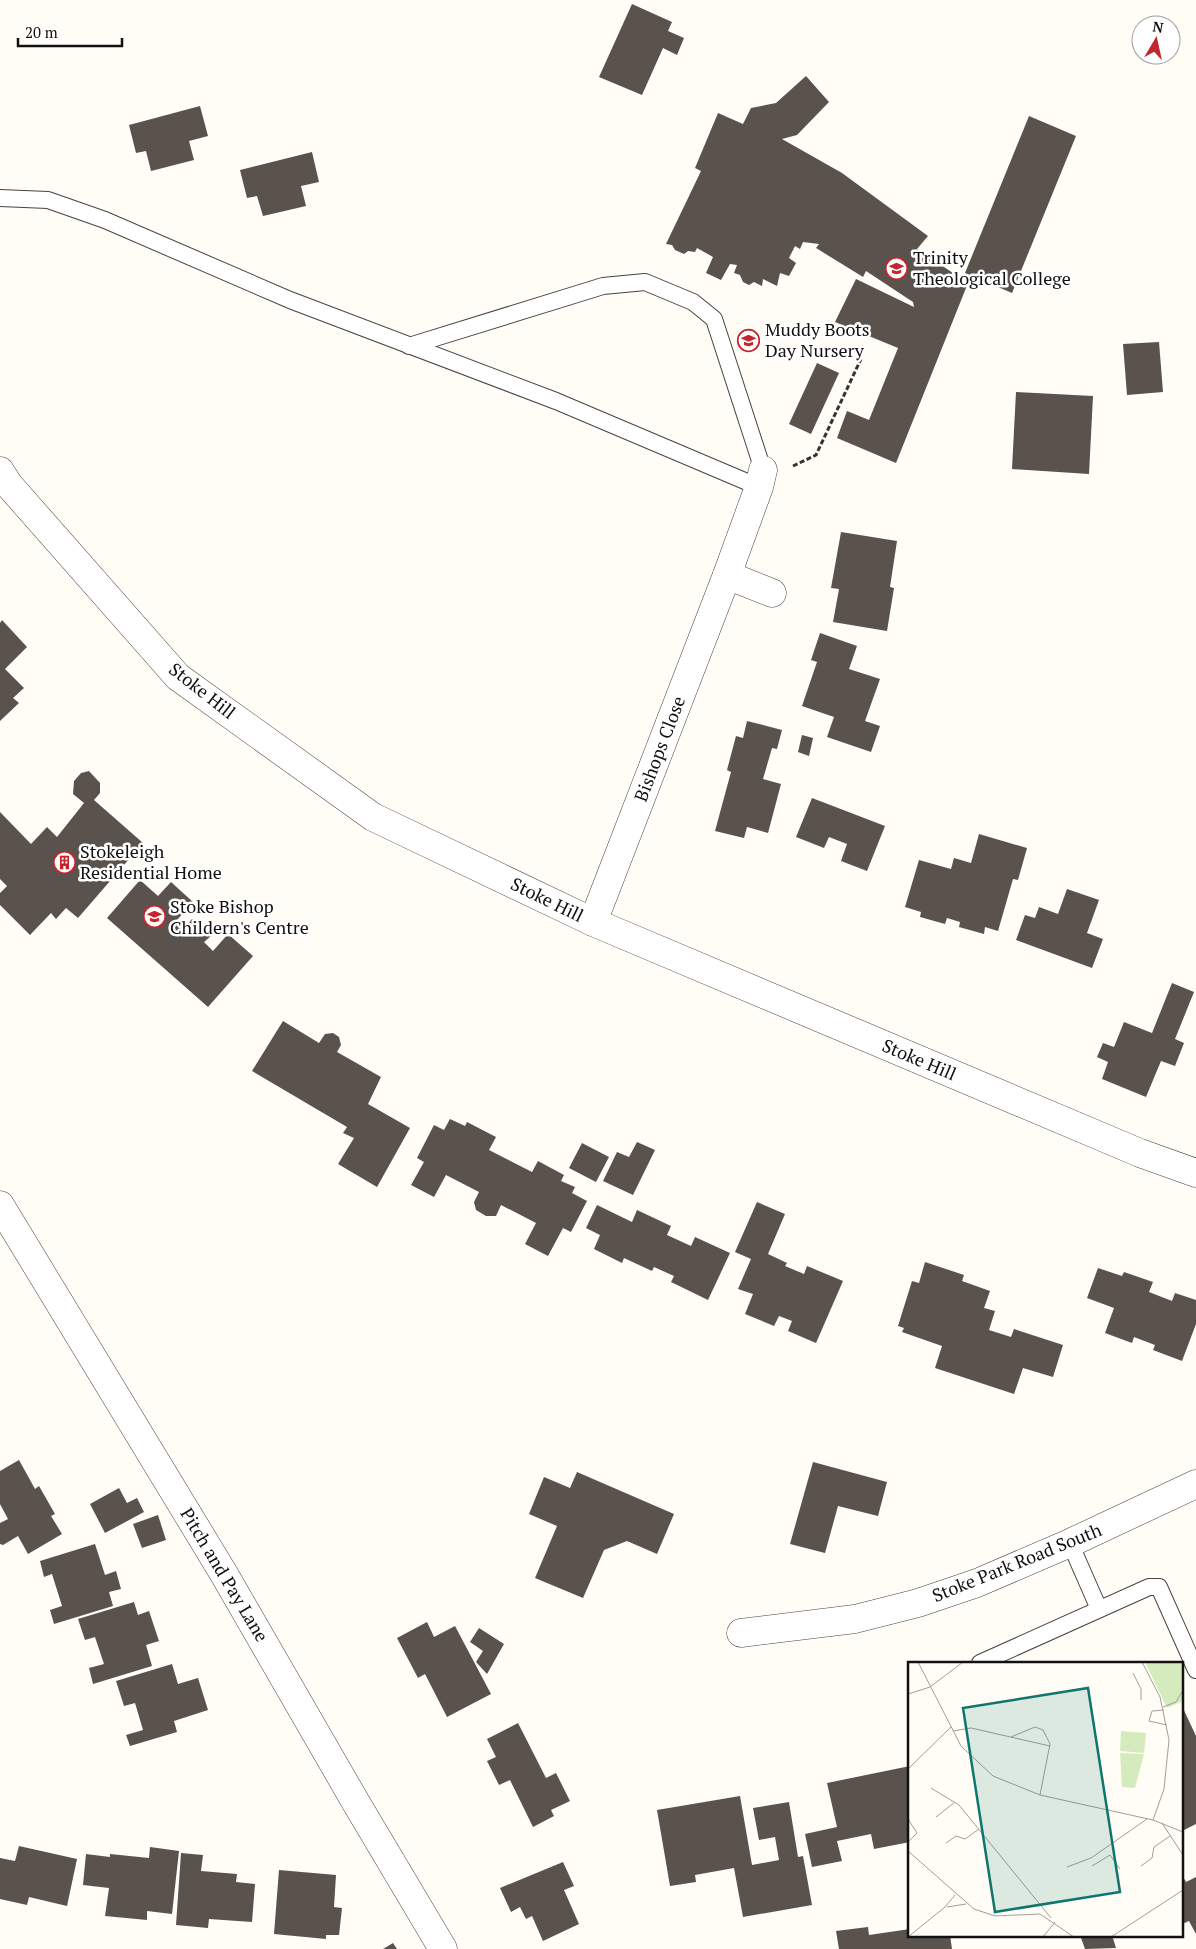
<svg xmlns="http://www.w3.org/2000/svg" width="1196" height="1949" font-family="'PT Serif',serif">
  <rect width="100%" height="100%" fill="#fffdf5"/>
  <g fill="#5a524d">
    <polygon points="632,4 672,22 668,31 684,38 677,55 663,48 642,95 599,77"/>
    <polygon points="806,76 829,102 797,135 782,139 842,173 928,236 917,249 968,283 896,463 837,438 847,411 869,420 898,348 835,322 856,279 914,307 913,302 866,271 863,277 816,248 819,244 803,242 800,249 795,246 789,258 796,263 789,276 780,273 777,286 763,279 762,286 754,282 749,285 743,282 740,275 734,273 737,265 730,264 721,280 706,273 713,257 697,248 695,252 688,251 684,254 675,250 672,245 666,244 701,171 695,168 718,113 743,124 751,108 776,103"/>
    <polygon points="200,106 208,136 189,141 194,160 151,171 146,151 136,153 129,125"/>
    <polygon points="1029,116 1076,136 1012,293 965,273"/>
    <polygon points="312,152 319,182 301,186 306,206 263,216 257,196 247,198 240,170"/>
    <polygon points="1159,342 1163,392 1127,395 1123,344"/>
    <polygon points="817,363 839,373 811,434 789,424"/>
    <polygon points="1016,392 1093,396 1089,474 1012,469"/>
    <polygon points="841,532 897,541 890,587 894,588 887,631 833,622 839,589 831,588"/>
    <polygon points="2,620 27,647 5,669 24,688 13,698 19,703 0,721 0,623"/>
    <polygon points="820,633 857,646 849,669 880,679 865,721 880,726 871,752 827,737 834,717 802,706 817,662 811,660"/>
    <polygon points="747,721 782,730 777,749 772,748 763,779 781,784 768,833 747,827 744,838 715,831 731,772 727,770 736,736 743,738"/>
    <polygon points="802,735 813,738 809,756 798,752"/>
    <polygon points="89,771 100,783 100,793 94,800 143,843 78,918 66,908 56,919 51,913 30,935 0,905 0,893 7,886 0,879 0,812 31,844 47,827 57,837 84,803 73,794 74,781 81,773"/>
    <polygon points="812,798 885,826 867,871 841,861 847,844 829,837 824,848 796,837"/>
    <polygon points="979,834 1027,848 1018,880 1013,879 998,931 985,927 984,934 959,927 960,922 947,918 945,924 920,917 921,912 905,907 919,860 951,869 954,858 971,863"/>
    <polygon points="140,880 158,896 171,882 193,902 177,920 185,928 192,919 211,936 204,942 213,951 228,934 253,956 208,1007 107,918"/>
    <polygon points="1067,889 1099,900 1087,933 1103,939 1092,968 1016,940 1025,915 1035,918 1039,907 1058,914"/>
    <polygon points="1172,983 1194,992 1175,1039 1184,1043 1175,1066 1161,1061 1146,1097 1102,1079 1108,1062 1097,1057 1103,1043 1114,1047 1124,1022 1152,1033"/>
    <polygon points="283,1021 319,1043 325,1034 333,1033 339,1037 341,1045 337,1052 381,1077 368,1104 410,1128 377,1187 338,1164 354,1138 343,1133 347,1127 252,1071"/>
    <polygon points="450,1119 465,1126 467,1122 496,1137 489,1150 532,1172 538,1161 564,1175 561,1181 575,1187 572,1193 587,1201 571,1232 563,1228 548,1256 525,1244 536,1223 501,1205 496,1216 486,1216 476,1210 474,1202 479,1192 446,1175 434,1197 411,1185 424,1162 417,1158 434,1125 444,1130"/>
    <polygon points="637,1142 655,1150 633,1195 603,1181 617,1152 629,1157"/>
    <polygon points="582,1143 609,1157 596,1182 569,1168"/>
    <polygon points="757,1202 785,1214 768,1254 787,1263 785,1266 804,1274 807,1266 843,1281 816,1343 788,1331 792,1321 779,1316 774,1326 745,1314 753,1294 738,1289 751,1259 735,1252"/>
    <polygon points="597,1205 632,1222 637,1210 671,1226 667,1235 691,1246 695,1237 730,1253 708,1300 671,1282 674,1276 654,1267 652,1271 624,1258 622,1263 594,1249 600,1235 586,1228"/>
    <polygon points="925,1262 964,1275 962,1281 990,1291 984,1308 995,1311 989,1330 1011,1337 1014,1329 1063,1345 1053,1377 1023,1368 1014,1394 935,1368 942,1346 902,1332 904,1328 898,1326 912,1281 919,1283"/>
    <polygon points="1098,1268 1122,1276 1124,1272 1153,1282 1149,1292 1172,1301 1175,1293 1196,1300 1196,1324 1182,1361 1153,1350 1155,1345 1134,1337 1132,1343 1105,1333 1114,1308 1087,1298"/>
    <polygon points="19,1460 35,1489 39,1486 55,1514 51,1516 62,1534 28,1554 18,1536 3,1545 0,1544 0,1523 8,1519 0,1504 0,1471"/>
    <polygon points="813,1462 887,1482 878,1516 838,1506 825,1553 790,1544"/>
    <polygon points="577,1472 674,1514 657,1554 627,1541 604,1550 583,1598 535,1578 557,1526 529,1514 544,1477 570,1488"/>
    <polygon points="119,1488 127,1503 137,1498 144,1512 105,1533 90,1504"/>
    <polygon points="158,1515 166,1540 142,1548 133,1524"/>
    <polygon points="95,1544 105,1575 116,1571 121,1589 109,1592 113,1606 54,1624 50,1610 62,1606 52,1574 44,1577 40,1561"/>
    <polygon points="134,1602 138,1615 149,1611 159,1641 146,1645 152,1666 93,1684 89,1668 104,1664 95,1637 85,1640 78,1619"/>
    <polygon points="427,1622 434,1637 455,1626 491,1694 447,1717 425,1674 418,1678 397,1638"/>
    <polygon points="479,1628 504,1644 487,1674 476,1662 483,1651 470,1642"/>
    <polygon points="172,1664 178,1684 198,1678 208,1710 174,1721 177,1732 130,1746 126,1735 143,1730 135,1703 124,1706 116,1681"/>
    <polygon points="1182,1706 1196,1736 1196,1824 1182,1831"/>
    <polygon points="518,1723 546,1778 556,1773 570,1801 551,1810 554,1816 533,1827 510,1780 499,1785 487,1761 496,1757 487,1739"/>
    <polygon points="910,1766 910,1842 874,1849 871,1834 837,1841 842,1861 812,1867 805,1834 837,1827 827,1783"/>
    <polygon points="740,1796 752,1865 779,1860 775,1837 759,1840 753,1808 789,1802 798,1857 803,1856 812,1905 743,1917 734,1868 695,1875 696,1882 670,1886 657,1810"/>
    <polygon points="19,1846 77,1859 67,1906 29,1897 27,1905 0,1899 0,1858 15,1861"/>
    <polygon points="150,1847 179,1851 172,1914 147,1911 147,1920 105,1916 109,1888 83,1885 86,1854 110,1857 110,1854 149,1858"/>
    <polygon points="181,1853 203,1855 201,1871 237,1874 236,1882 255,1884 252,1922 209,1919 208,1928 176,1925"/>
    <polygon points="563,1862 574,1886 564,1890 579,1924 543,1941 532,1916 526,1919 520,1907 511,1912 500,1888"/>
    <polygon points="279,1870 336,1875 334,1907 342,1908 339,1935 326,1935 326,1939 274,1934"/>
    <polygon points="1182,1875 1186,1882 1196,1877 1196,1934 1189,1921 1182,1924"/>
    <polygon points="868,1927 869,1935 910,1929 910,1935 950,1935 952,1949 839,1949 836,1931"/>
    <polygon points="1080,1935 1112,1935 1116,1948 1085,1949"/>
    <polygon points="393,1943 397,1949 383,1949"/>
  </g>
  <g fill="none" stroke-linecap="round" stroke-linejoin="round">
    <defs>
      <g id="lane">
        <polyline points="0,198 48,200 105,220 290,300 556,401 759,487"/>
        <polyline points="409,346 603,286 645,282 693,302 714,319 763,470"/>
        <polyline points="1070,1543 1099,1609"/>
        <polyline points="980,1663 1149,1587 1159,1587 1196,1670"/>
      </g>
      <g id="street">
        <polyline points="0,471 9,485 178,677 373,817 593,922 1140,1153 1196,1173"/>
        <polyline points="727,575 772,593"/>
        <polyline points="593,922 727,575 759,487 763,470"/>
        <polyline points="0,1205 224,1574 355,1801 443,1949"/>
        <polyline points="741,1633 855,1619 918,1603 977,1583 1070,1543 1196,1484"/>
      </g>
    </defs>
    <use href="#lane" stroke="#444" stroke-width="18"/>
    <use href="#street" stroke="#444" stroke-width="29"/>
    <polyline stroke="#333" stroke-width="3" stroke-dasharray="5 2.5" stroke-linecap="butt" points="793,466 816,455 861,359"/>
    <use href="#lane" stroke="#fff" stroke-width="16"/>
    <use href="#street" stroke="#fff" stroke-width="28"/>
  </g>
  <defs>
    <symbol id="university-ring" viewBox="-11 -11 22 22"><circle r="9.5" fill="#fff" stroke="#c4262e" stroke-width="1.5"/><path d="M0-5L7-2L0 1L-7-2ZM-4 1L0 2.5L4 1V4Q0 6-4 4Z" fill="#c4262e"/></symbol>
    <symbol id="school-ring" viewBox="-11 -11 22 22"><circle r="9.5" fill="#fff" stroke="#c4262e" stroke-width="1.5"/><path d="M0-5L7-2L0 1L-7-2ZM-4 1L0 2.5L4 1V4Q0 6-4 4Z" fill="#c4262e"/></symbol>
    <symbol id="building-ring" viewBox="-11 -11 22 22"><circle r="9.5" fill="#fff" stroke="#c4262e" stroke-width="1.5"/><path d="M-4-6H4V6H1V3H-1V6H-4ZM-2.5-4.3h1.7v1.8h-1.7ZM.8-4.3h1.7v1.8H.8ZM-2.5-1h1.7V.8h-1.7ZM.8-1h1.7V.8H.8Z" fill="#c4262e"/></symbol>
  </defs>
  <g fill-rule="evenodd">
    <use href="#university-ring" x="884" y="256" width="25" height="25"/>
    <use href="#school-ring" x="736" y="328" width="25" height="25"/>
    <use href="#building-ring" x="52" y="850" width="25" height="25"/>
    <use href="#school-ring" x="142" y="904" width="25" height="25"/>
  </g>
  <g text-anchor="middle" stroke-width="5" stroke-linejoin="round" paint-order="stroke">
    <g font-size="18" fill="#111" stroke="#fff" text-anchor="start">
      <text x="913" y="264">Trinity<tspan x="913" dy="21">Theological College</tspan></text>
      <text x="765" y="336">Muddy Boots<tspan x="765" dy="21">Day Nursery</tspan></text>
      <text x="80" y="858">Stokeleigh<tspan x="80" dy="21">Residential Home</tspan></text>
      <text x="170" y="913">Stoke Bishop<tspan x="170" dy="21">Childern's Centre</tspan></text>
    </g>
    <g font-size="18" fill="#111" stroke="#fff">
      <text transform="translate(202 691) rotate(38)" y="6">Stoke Hill</text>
      <text transform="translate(660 749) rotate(-69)" y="6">Bishops Close</text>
      <text transform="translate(547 900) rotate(26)" y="6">Stoke Hill</text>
      <text transform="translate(919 1060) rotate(23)" y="6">Stoke Hill</text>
      <text transform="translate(1017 1563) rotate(-22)" y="6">Stoke Park Road South</text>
      <text transform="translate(224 1575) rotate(59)" y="6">Pitch and Pay Lane</text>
    </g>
  </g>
  <g transform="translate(908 1662)">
    <rect width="275" height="275" fill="#fffdf5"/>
    <path d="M237 0H275V39L259 46ZM213 69 238 71 236 91 212 89ZM212 91 236 92 227 126 214 125Z" fill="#d5ebbd"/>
    <path fill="none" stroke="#a09f9a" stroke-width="1" d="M10 0 53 84 85 114 132 133 245 158 275 170M234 0 252 35 261 78 256 127 245 158M225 11 233 27V38M0 32 22 25 55 0M255 45 268 40 275 28M256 48 244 49 241 59 259 63M45 69 63 66 142 84M103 75 127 65 135 68 142 82 132 133M0 107 43 65M23 126 51 143 143 256M28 155 47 140M0 157 9 171 0 180M254 161 275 193M38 181 48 174 57 177 71 167M0 189 66 247 87 254 132 252 166 275M184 204 202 193 212 207M233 204 244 196 246 185 262 174M159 205 183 196 239 157M39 245 58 242M0 275 37 245 47 233M135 275 147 260M203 275 275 228"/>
    <path fill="#0f766e" fill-opacity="0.15" stroke="#0f766e" stroke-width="2.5" d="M180 26 212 230 87 250 55 46Z"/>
    <rect width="275" height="275" fill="none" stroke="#111" stroke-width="2.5"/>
  </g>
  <g transform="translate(1156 40) rotate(9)"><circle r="24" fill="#ffffff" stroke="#a0a0a0"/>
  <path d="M0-4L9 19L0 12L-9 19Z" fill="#c4262e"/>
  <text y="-8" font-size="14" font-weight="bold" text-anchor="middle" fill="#111111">N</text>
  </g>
  <path d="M18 38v8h104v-8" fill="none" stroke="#111111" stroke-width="2.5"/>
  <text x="25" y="38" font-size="15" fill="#111111" stroke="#ffffff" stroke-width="4" paint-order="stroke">20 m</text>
</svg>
